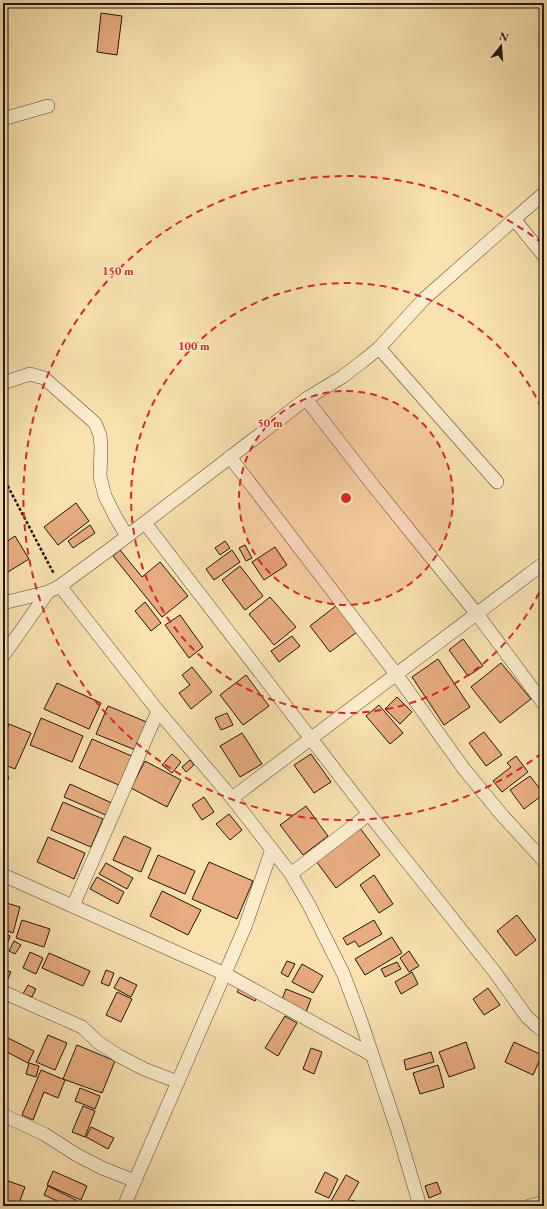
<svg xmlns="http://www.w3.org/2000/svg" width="547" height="1209" font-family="'EB Garamond',serif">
  <rect width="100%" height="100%" fill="#f9e1b0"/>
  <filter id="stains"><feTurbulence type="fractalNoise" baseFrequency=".005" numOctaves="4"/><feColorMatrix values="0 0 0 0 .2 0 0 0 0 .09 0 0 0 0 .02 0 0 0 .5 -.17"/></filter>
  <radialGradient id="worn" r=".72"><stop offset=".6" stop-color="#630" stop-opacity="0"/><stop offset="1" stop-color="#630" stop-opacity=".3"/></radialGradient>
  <g fill="#e7ac7f" stroke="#221610">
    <polygon points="101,13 122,16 117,55 97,52"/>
    <polygon points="76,503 89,521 58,545 44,527"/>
    <polygon points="90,525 95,533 73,548 68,541"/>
    <polygon points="15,536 29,559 3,575 3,544"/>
    <polygon points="225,541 230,548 220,555 215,548"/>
    <polygon points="245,545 252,558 246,561 239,548"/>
    <polygon points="275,547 287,565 264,580 252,562"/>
    <polygon points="120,550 142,577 160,562 188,596 162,617 113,556"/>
    <polygon points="232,550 240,562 214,580 206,569"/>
    <polygon points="240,566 263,596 245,610 222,580"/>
    <polygon points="270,597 296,627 274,645 249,614"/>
    <polygon points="145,602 161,623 151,631 135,611"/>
    <polygon points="337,605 357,632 330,652 310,626"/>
    <polygon points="180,615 203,647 189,658 165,625"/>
    <polygon points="292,636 300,646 279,662 271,651"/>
    <polygon points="463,639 483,666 468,676 449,650"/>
    <polygon points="438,659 470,707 444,725 412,677"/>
    <polygon points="501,663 531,699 500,723 471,687"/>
    <polygon points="192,667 212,692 191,709 179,693 190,685 182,675"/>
    <polygon points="246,675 269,706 243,725 220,695"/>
    <polygon points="57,683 101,703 89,729 44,709"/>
    <polygon points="397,697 412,712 400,724 385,709"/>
    <polygon points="379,705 403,733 390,744 366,716"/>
    <polygon points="108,706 149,723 138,751 96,734"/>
    <polygon points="227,713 233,725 221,730 215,718"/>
    <polygon points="41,718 83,736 72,762 30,745"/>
    <polygon points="9,724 31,733 15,769 3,764 3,739"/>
    <polygon points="484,732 502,755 486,766 469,743"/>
    <polygon points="242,733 262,764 240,777 220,746"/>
    <polygon points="92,739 134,757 121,786 79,768"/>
    <polygon points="172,754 181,762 172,773 162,765"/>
    <polygon points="311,754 331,782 314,793 294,765"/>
    <polygon points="516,756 528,772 502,792 493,781 511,767 507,763"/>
    <polygon points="190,760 194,765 186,772 182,767"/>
    <polygon points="145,761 181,780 167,807 131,788"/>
    <polygon points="3,775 9,777 3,790"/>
    <polygon points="530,776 544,794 524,809 510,790"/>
    <polygon points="70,784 114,804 108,816 64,797"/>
    <polygon points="204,797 214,812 202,820 192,805"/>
    <polygon points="63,802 103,819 91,847 51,830"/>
    <polygon points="306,806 328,836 303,855 280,825"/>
    <polygon points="229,814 242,830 230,840 216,824"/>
    <polygon points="360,828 380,855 336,888 316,861"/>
    <polygon points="124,836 151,848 141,872 113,860"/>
    <polygon points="48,837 85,853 74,879 37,862"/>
    <polygon points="158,855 195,871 185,894 148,878"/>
    <polygon points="209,862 253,881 237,919 192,899"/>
    <polygon points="106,863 133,878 127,889 99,874"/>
    <polygon points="374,875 393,904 379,913 360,885"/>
    <polygon points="97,877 124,892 118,904 90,889"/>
    <polygon points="162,891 201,910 188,935 150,916"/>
    <polygon points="3,902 20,907 13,933 3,929"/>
    <polygon points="517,915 536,940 516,956 497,931"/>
    <polygon points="22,920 50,929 44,947 16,938"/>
    <polygon points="374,920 382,934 359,947 355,941 347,945 343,938"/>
    <polygon points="3,933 10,936 3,956"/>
    <polygon points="392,937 402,953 365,975 355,959"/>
    <polygon points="14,941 21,945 15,954 9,951"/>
    <polygon points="409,951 419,966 409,972 400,958"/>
    <polygon points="30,952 43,958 36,974 23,968"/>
    <polygon points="49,953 90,971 83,986 42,968"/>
    <polygon points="287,961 295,964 288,977 281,973"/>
    <polygon points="397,962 401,969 385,977 381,969"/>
    <polygon points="302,964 323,976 313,993 292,982"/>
    <polygon points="3,969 11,972 6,983 3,982"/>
    <polygon points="106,970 114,973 109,986 101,983"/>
    <polygon points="412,972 418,984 401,994 395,982"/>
    <polygon points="120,977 137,985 131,997 114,988"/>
    <polygon points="242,983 260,992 255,1001 237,992"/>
    <polygon points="28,985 36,989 32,997 23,994"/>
    <polygon points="488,988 500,1005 484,1015 473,999"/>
    <polygon points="286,989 311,999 306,1012 281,1002"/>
    <polygon points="117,992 132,999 121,1022 106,1015"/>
    <polygon points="285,1016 297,1023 278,1056 265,1048"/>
    <polygon points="48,1035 67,1043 55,1070 36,1062"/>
    <polygon points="4,1036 34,1051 28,1063 3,1050"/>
    <polygon points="466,1042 475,1068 449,1077 439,1052"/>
    <polygon points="514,1042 542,1055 533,1075 505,1062"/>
    <polygon points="77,1045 115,1061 102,1093 63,1079"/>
    <polygon points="311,1048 322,1052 314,1074 303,1069"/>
    <polygon points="431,1052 434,1062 406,1070 404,1060"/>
    <polygon points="29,1063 39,1066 36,1077 26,1074"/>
    <polygon points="438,1065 444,1087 420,1094 413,1073"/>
    <polygon points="41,1070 65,1080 58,1098 44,1092 33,1120 22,1115"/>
    <polygon points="80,1088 100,1096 95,1109 75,1101"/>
    <polygon points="83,1106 95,1111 85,1137 72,1132"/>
    <polygon points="91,1127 114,1138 108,1149 86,1137"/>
    <polygon points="53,1171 87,1186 81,1200 47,1185"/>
    <polygon points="325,1172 338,1179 329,1198 315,1192"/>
    <polygon points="346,1175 359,1182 345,1206 339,1206 331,1201"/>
    <polygon points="3,1179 25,1187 18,1206 11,1206 3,1203"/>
    <polygon points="437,1182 441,1193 429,1198 425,1186"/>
    <polygon points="48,1186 76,1200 74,1206 68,1206 44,1195"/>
    <polygon points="351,1200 366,1205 366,1206 349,1206"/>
    <polygon points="315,1202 326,1204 326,1206 314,1206"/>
  </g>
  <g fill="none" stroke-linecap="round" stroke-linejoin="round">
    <defs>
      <g id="street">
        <polyline points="3,119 48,106"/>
        <polyline points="514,219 544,256"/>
        <polyline points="379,348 497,482"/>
        <polyline points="3,383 30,374 44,378 95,423 100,435 101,447 100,477 105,496 116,518 127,536"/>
        <polyline points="306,399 372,484 477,614 544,704"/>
        <polyline points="230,457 396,674 464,769 501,814 544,861"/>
        <polyline points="145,523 369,814 494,971 527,1017 538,1027 544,1031"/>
        <polyline points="60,586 158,711 232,798 291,874 309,905 343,973 361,1021 398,1132 420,1206"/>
        <polyline points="3,603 48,592"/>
        <polyline points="3,656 48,592 60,586 113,547 306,399 342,377 363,361 379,348 424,299 544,193"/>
        <polyline points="232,798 544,563"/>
        <polyline points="291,874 369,814"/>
        <polyline points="3,875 225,974 372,1055"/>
        <polyline points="73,906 158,711"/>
        <polyline points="3,992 82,1027 99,1043 119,1056 144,1069 178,1082"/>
        <polyline points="3,1115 44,1134 77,1155 102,1168 135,1181"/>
        <polyline points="124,1206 245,927 272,849"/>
        <polyline points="529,1206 544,1202"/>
      </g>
    </defs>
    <use href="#street" stroke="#584938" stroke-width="14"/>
    <polyline stroke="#221610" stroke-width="2.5" stroke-dasharray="3 2" stroke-linecap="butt" points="3,477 54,574"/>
    <use href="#street" stroke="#fbeccc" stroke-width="13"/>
  </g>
  <circle cx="346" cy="498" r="107" fill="#d62828" fill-opacity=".12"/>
  <g fill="none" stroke="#d62828" stroke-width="2" stroke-dasharray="7 5">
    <circle cx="346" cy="498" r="107"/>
    <path d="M544 582A215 215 0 1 1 544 414"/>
    <path d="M542 753A322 322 0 1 1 542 243"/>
  </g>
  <circle cx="346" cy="498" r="6" fill="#d62828" stroke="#fbeccc" stroke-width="2"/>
  <g font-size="12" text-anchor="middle" font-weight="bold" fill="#d62828" stroke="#fbeccc" stroke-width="3" stroke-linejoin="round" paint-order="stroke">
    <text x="118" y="275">150 m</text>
    <text x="194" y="350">100 m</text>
    <text x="270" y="427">50 m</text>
  </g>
  <rect width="547" height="1209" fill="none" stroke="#f9e1b0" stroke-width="16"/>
  <rect x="4" y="4" width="539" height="1201" fill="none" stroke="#221610" stroke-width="2"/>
  <rect x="8" y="8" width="531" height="1193" fill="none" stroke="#221610"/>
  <g transform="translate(501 46) rotate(17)" stroke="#fbeccc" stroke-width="3" paint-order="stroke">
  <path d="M0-3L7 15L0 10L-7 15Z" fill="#221610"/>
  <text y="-6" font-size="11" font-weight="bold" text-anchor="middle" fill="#221610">N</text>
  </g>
  <rect width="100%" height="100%" filter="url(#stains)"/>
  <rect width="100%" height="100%" fill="url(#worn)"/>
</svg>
